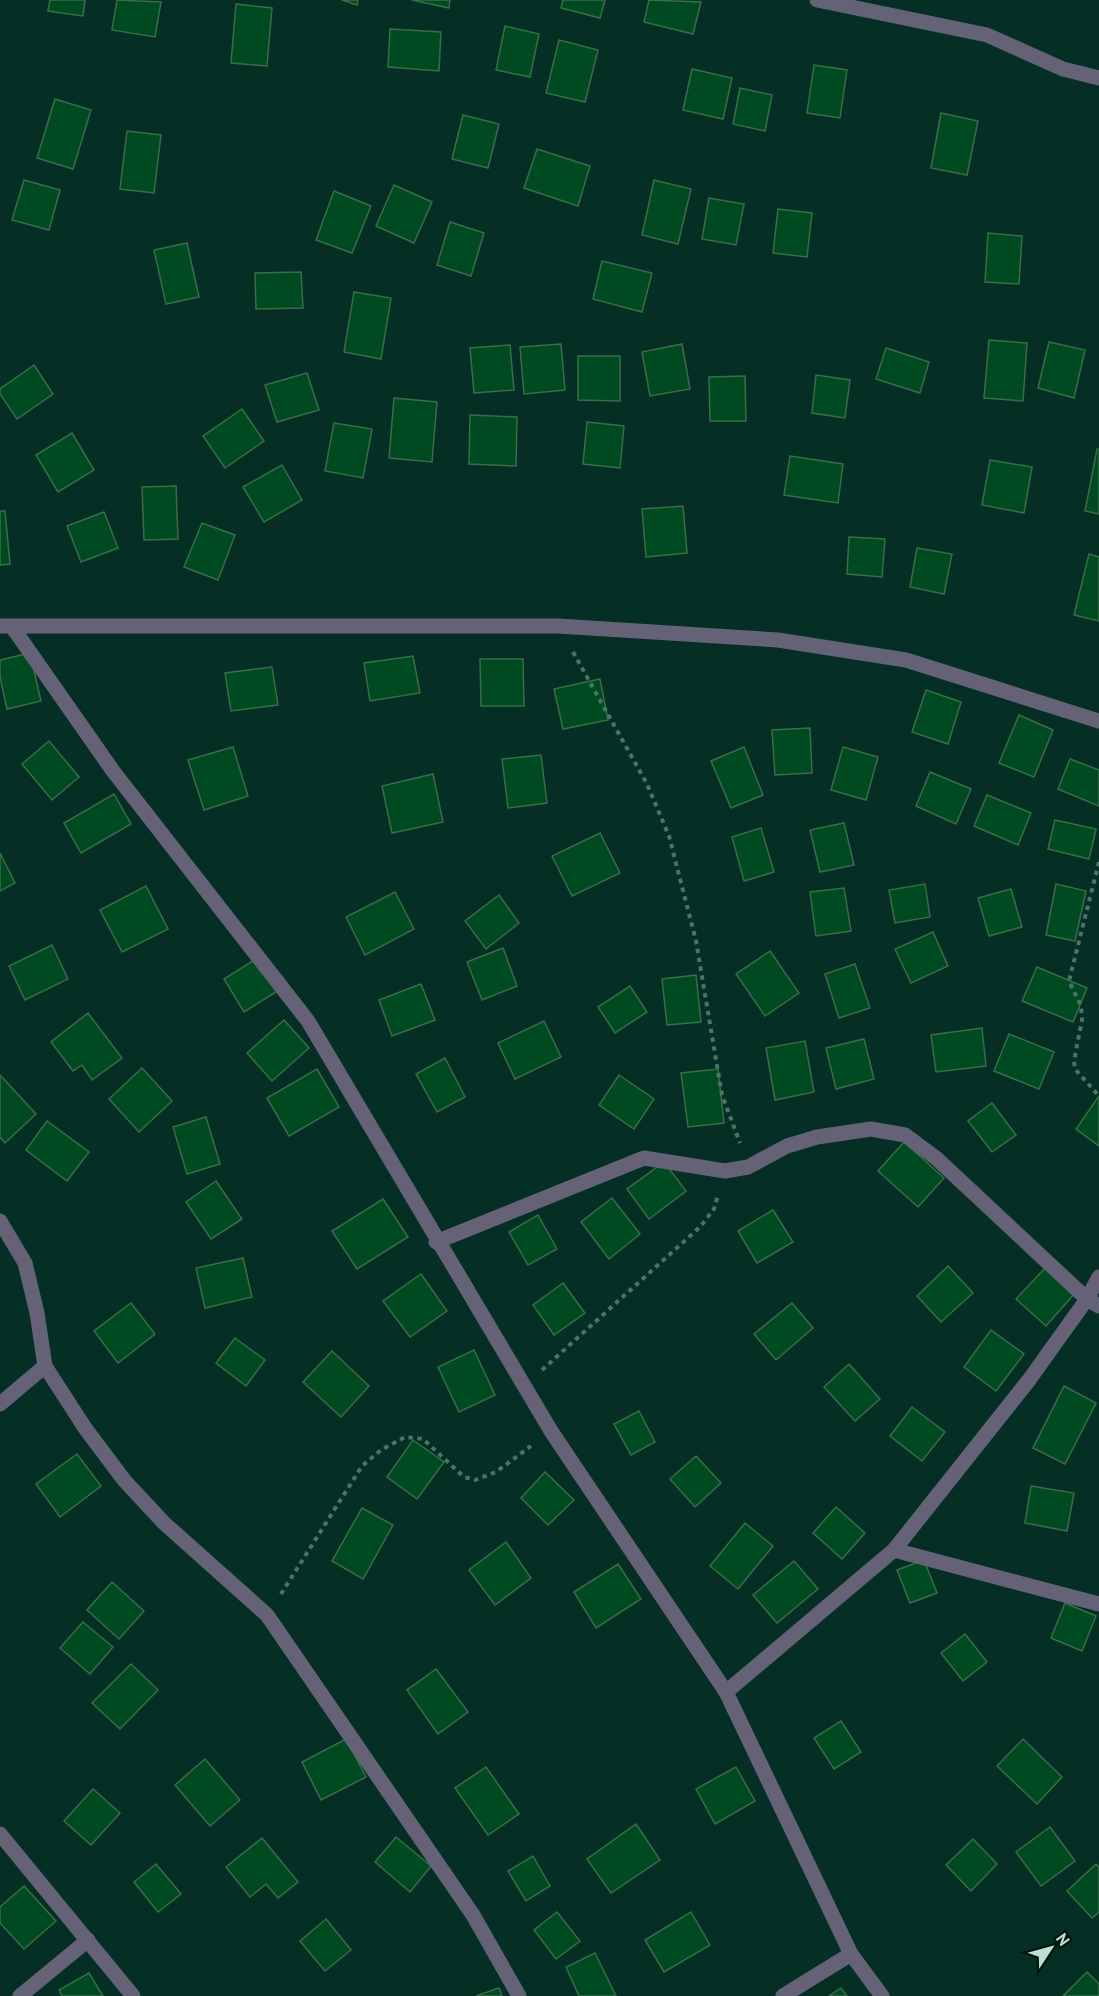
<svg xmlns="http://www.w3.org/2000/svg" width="1099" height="1996" font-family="'PT Sans',sans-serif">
  <rect width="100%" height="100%" fill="#052f24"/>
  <g fill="#004a22" stroke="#396d48" stroke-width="1.5">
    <polygon points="50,0 85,0 83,16 48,11"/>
    <polygon points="117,0 161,2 155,37 112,30"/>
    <polygon points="342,0 358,0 357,5"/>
    <polygon points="412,0 450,0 449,8"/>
    <polygon points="563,0 605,0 600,18 561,8"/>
    <polygon points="649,0 701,2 693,34 644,22"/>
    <polygon points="236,4 272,8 267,66 231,63"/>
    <polygon points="505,26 539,34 530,77 496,70"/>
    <polygon points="390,29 441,32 439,71 388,67"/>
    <polygon points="559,40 598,50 585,102 546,93"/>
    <polygon points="814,65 847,70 840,118 807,113"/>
    <polygon points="692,69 732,78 723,119 683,110"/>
    <polygon points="740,88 772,95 765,131 733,124"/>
    <polygon points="55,99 91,110 73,169 37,158"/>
    <polygon points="941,113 978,121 967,175 931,168"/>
    <polygon points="463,115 499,124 488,168 452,159"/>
    <polygon points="127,131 161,135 154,193 120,189"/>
    <polygon points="537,149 590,166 578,206 524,188"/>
    <polygon points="24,180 60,190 49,230 12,220"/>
    <polygon points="654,180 691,189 678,244 642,235"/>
    <polygon points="394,185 432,202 414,243 376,226"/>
    <polygon points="334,191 371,206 352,253 316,240"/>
    <polygon points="709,198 744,204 736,245 702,239"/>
    <polygon points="778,209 812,213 807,257 773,253"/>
    <polygon points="450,222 484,233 471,276 437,265"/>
    <polygon points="988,233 1022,236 1019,284 985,282"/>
    <polygon points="187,243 199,297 166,304 154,250"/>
    <polygon points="602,261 652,273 642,312 593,299"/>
    <polygon points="301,272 303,308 256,309 255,273"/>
    <polygon points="354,292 391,298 381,359 344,352"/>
    <polygon points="989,340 1027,343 1023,401 984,398"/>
    <polygon points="1049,342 1085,350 1074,398 1038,388"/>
    <polygon points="561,344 565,390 524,394 520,347"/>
    <polygon points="682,344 690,389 650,396 642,352"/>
    <polygon points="510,345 514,390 474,393 470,348"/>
    <polygon points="886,348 929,362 920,393 876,379"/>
    <polygon points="578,356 620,356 620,401 578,400"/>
    <polygon points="34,365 53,394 17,419 0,394 0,389"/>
    <polygon points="307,373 319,410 277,422 265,385"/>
    <polygon points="816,375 850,380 845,418 812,413"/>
    <polygon points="745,376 746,421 710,421 709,377"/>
    <polygon points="394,398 437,402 432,462 389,458"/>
    <polygon points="242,409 264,441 225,468 203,436"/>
    <polygon points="470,415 517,417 516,466 469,464"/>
    <polygon points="587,422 624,426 620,468 583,464"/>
    <polygon points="334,423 372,429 363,478 325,471"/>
    <polygon points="72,433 94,470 58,492 36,455"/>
    <polygon points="1097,449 1099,449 1099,514 1085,511"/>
    <polygon points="790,456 843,464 838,503 784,495"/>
    <polygon points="990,460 1032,467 1024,513 982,505"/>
    <polygon points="282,465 302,500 264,522 243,487"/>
    <polygon points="176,486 178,539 144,540 142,487"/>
    <polygon points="683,506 687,553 646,557 642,509"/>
    <polygon points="0,511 5,511 10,564 0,565"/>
    <polygon points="104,512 118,548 81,562 67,526"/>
    <polygon points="202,523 235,535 218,580 184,567"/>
    <polygon points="849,537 885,539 882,577 847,574"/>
    <polygon points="917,548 952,554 944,594 910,587"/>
    <polygon points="1089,554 1099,557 1099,621 1074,615"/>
    <polygon points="30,653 41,701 7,709 0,677 0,660"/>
    <polygon points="413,656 420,693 370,701 364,663"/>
    <polygon points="480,659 523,659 524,706 481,706"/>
    <polygon points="272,667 278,705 231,711 225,673"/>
    <polygon points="600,679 608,720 563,729 554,689"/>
    <polygon points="926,690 961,702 948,744 912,732"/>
    <polygon points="1019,715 1053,730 1034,777 999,763"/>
    <polygon points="810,728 812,773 775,775 772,730"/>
    <polygon points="49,741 79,777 52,800 22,764"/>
    <polygon points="233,747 248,796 204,810 188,760"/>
    <polygon points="744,747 763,795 731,808 711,761"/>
    <polygon points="843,747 878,757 866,800 831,790"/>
    <polygon points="541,755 547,803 508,808 502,759"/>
    <polygon points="1070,759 1099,770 1099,806 1058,789"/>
    <polygon points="930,772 971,789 956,824 916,806"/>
    <polygon points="433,774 443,822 392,833 382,786"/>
    <polygon points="114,794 131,824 81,853 64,823"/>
    <polygon points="987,795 1031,813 1018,845 974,826"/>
    <polygon points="1055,820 1096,829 1089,859 1048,849"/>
    <polygon points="844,823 854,865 820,872 810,830"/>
    <polygon points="761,828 774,872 744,881 732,837"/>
    <polygon points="600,833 620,873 572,896 552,856"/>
    <polygon points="0,853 15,883 0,891"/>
    <polygon points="925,884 930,917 895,923 889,890"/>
    <polygon points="1056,884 1086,891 1075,941 1046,935"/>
    <polygon points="146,886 168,929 122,952 100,910"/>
    <polygon points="844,888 851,931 816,936 810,892"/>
    <polygon points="1011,889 1022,927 989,936 978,898"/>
    <polygon points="395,892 414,929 365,955 346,917"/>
    <polygon points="499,895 519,923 486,949 465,921"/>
    <polygon points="933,932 948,966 911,983 895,949"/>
    <polygon points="52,945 68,979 25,1000 9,966"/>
    <polygon points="503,948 517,986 482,1000 467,962"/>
    <polygon points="770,951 799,993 765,1016 736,974"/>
    <polygon points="259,957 279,990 244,1012 224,979"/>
    <polygon points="855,964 870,1008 839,1018 825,974"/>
    <polygon points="1037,967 1087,988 1073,1022 1022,1001"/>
    <polygon points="696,975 701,1022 667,1025 662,979"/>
    <polygon points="421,984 435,1020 392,1036 379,1000"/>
    <polygon points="630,986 647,1012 615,1033 598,1007"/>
    <polygon points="88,1013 122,1058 92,1080 82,1065 73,1071 51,1042"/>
    <polygon points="284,1020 309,1048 272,1081 247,1053"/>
    <polygon points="544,1021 561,1057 515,1079 498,1043"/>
    <polygon points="982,1028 986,1066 936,1072 931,1035"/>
    <polygon points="1009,1034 1054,1052 1039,1089 994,1071"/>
    <polygon points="864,1039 874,1079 836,1089 826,1048"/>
    <polygon points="805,1041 814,1092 775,1100 766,1048"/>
    <polygon points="445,1058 465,1097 437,1112 416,1074"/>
    <polygon points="142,1068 172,1101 139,1132 109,1099"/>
    <polygon points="317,1069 339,1107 289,1136 267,1098"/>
    <polygon points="718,1069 724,1123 688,1127 681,1073"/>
    <polygon points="0,1075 36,1114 5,1143 0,1137"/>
    <polygon points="619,1075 654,1099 634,1129 599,1105"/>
    <polygon points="1099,1096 1099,1146 1076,1129"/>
    <polygon points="992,1103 1016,1135 992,1152 968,1121"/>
    <polygon points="206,1117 220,1164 187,1174 173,1127"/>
    <polygon points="47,1121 89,1152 67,1181 26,1150"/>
    <polygon points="904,1142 944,1178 918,1207 878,1171"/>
    <polygon points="664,1162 686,1191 649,1219 627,1189"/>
    <polygon points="216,1181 242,1219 211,1239 186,1202"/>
    <polygon points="612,1198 640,1234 609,1259 581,1222"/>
    <polygon points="383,1199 408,1237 357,1269 332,1231"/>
    <polygon points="773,1210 793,1242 757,1263 738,1231"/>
    <polygon points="538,1215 557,1249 528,1265 509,1232"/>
    <polygon points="243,1258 252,1297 205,1308 196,1268"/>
    <polygon points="948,1266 973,1293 941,1322 917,1296"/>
    <polygon points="1045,1268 1074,1294 1046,1326 1016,1299"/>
    <polygon points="421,1274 447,1311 410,1337 383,1301"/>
    <polygon points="563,1283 585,1313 554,1335 533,1305"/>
    <polygon points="131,1303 155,1334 118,1363 94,1331"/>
    <polygon points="792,1303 813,1328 776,1360 754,1334"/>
    <polygon points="991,1330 1024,1354 996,1391 964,1367"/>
    <polygon points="235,1338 265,1360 246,1386 216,1363"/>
    <polygon points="474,1350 495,1395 459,1412 438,1367"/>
    <polygon points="332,1351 369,1386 341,1417 303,1382"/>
    <polygon points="849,1364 880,1399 855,1421 824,1387"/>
    <polygon points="1064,1386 1096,1403 1065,1464 1033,1448"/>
    <polygon points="912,1407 945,1432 922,1461 890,1436"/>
    <polygon points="639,1411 655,1442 631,1455 614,1424"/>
    <polygon points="413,1440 444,1462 417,1499 387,1477"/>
    <polygon points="77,1454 101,1486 60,1517 36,1484"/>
    <polygon points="696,1456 721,1483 695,1507 670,1479"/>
    <polygon points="545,1472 574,1500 548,1525 521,1498"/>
    <polygon points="1031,1486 1074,1493 1067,1531 1025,1523"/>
    <polygon points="836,1507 865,1533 842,1559 813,1533"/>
    <polygon points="362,1508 393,1525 363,1579 332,1561"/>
    <polygon points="745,1523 773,1546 738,1589 710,1566"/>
    <polygon points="506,1542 531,1578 495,1605 469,1570"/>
    <polygon points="924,1560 937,1593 910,1603 897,1570"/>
    <polygon points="794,1561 818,1589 777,1623 753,1595"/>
    <polygon points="618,1564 641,1599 596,1628 574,1592"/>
    <polygon points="112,1582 144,1611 119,1639 87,1610"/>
    <polygon points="1065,1603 1096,1616 1082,1651 1051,1638"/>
    <polygon points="83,1622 113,1647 90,1674 60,1648"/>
    <polygon points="965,1634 987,1662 963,1681 941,1653"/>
    <polygon points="131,1664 158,1690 120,1729 92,1703"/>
    <polygon points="436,1669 468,1712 438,1734 407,1690"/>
    <polygon points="841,1721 861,1752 834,1769 814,1738"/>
    <polygon points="346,1739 366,1777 321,1800 302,1762"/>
    <polygon points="1023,1739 1062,1777 1037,1804 997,1766"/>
    <polygon points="205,1759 240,1800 210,1826 175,1785"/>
    <polygon points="486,1767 519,1814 488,1835 455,1788"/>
    <polygon points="736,1767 755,1801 715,1824 696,1789"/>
    <polygon points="93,1789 120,1813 91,1845 64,1821"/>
    <polygon points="636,1824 660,1860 611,1893 587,1859"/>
    <polygon points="1050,1827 1075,1861 1041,1886 1016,1852"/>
    <polygon points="396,1837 431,1866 410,1892 375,1862"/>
    <polygon points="262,1838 298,1882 278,1898 266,1884 250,1897 226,1867"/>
    <polygon points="973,1839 997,1864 971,1891 946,1865"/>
    <polygon points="533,1856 550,1886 526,1901 508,1871"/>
    <polygon points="156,1864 181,1894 158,1912 134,1882"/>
    <polygon points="1096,1864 1099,1867 1099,1912 1092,1918 1067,1891"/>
    <polygon points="24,1886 56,1921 24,1949 0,1923 0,1907"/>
    <polygon points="557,1912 580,1941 556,1959 534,1930"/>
    <polygon points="691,1912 710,1945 664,1972 645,1940"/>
    <polygon points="326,1919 351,1950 325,1971 300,1941"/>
    <polygon points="595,1953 616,1996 579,1996 566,1967"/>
    <polygon points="1087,1972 1099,1984 1099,1996 1063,1996"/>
    <polygon points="89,1973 103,1996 62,1996 59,1990"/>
    <polygon points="499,1988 502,1996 476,1996"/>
    <polygon points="841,1988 847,1996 829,1996"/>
  </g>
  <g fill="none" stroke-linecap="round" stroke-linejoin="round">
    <g stroke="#4b7367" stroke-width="4" stroke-dasharray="4.5 4.5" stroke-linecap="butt">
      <polyline points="573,652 647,784 669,836 696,941 722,1095 740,1143"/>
      <polyline points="1099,862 1069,981 1081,1006 1082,1020 1074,1061 1075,1069 1099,1096"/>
      <polyline points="542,1370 700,1227 714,1209 718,1195"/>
      <polyline points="281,1594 362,1466 381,1450 405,1437 423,1439 464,1477 475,1480 496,1472 531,1446"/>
    </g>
    <g stroke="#656278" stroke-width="15">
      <polyline points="817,0 987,35 1063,69 1099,78"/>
      <polyline points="0,626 558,626 778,640 906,660 1099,721"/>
      <polyline points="13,628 113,771 308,1021 551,1431 726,1692 851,1954 882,1996"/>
      <polyline points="0,1221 25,1263 37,1313 45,1366 85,1428 124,1480 164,1523 267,1615 473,1915 519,1996"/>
      <polyline points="436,1242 644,1158 725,1171 748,1167 787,1146 817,1137 871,1129 905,1135 936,1158 1087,1299 1099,1306"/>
      <polyline points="0,1404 45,1366"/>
      <polyline points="894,1550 1099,1604"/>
      <polyline points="726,1692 894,1550 1029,1380 1087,1299 1099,1277"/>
      <polyline points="0,1834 133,1996"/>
      <polyline points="20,1996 88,1940"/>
      <polyline points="783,1996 851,1954"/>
    </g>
  </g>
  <g transform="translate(1051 1948) rotate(54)" stroke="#00150e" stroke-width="4.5" paint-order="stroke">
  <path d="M0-4.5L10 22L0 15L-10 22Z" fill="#bde0d4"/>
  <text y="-9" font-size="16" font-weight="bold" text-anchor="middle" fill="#bde0d4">N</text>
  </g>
</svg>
